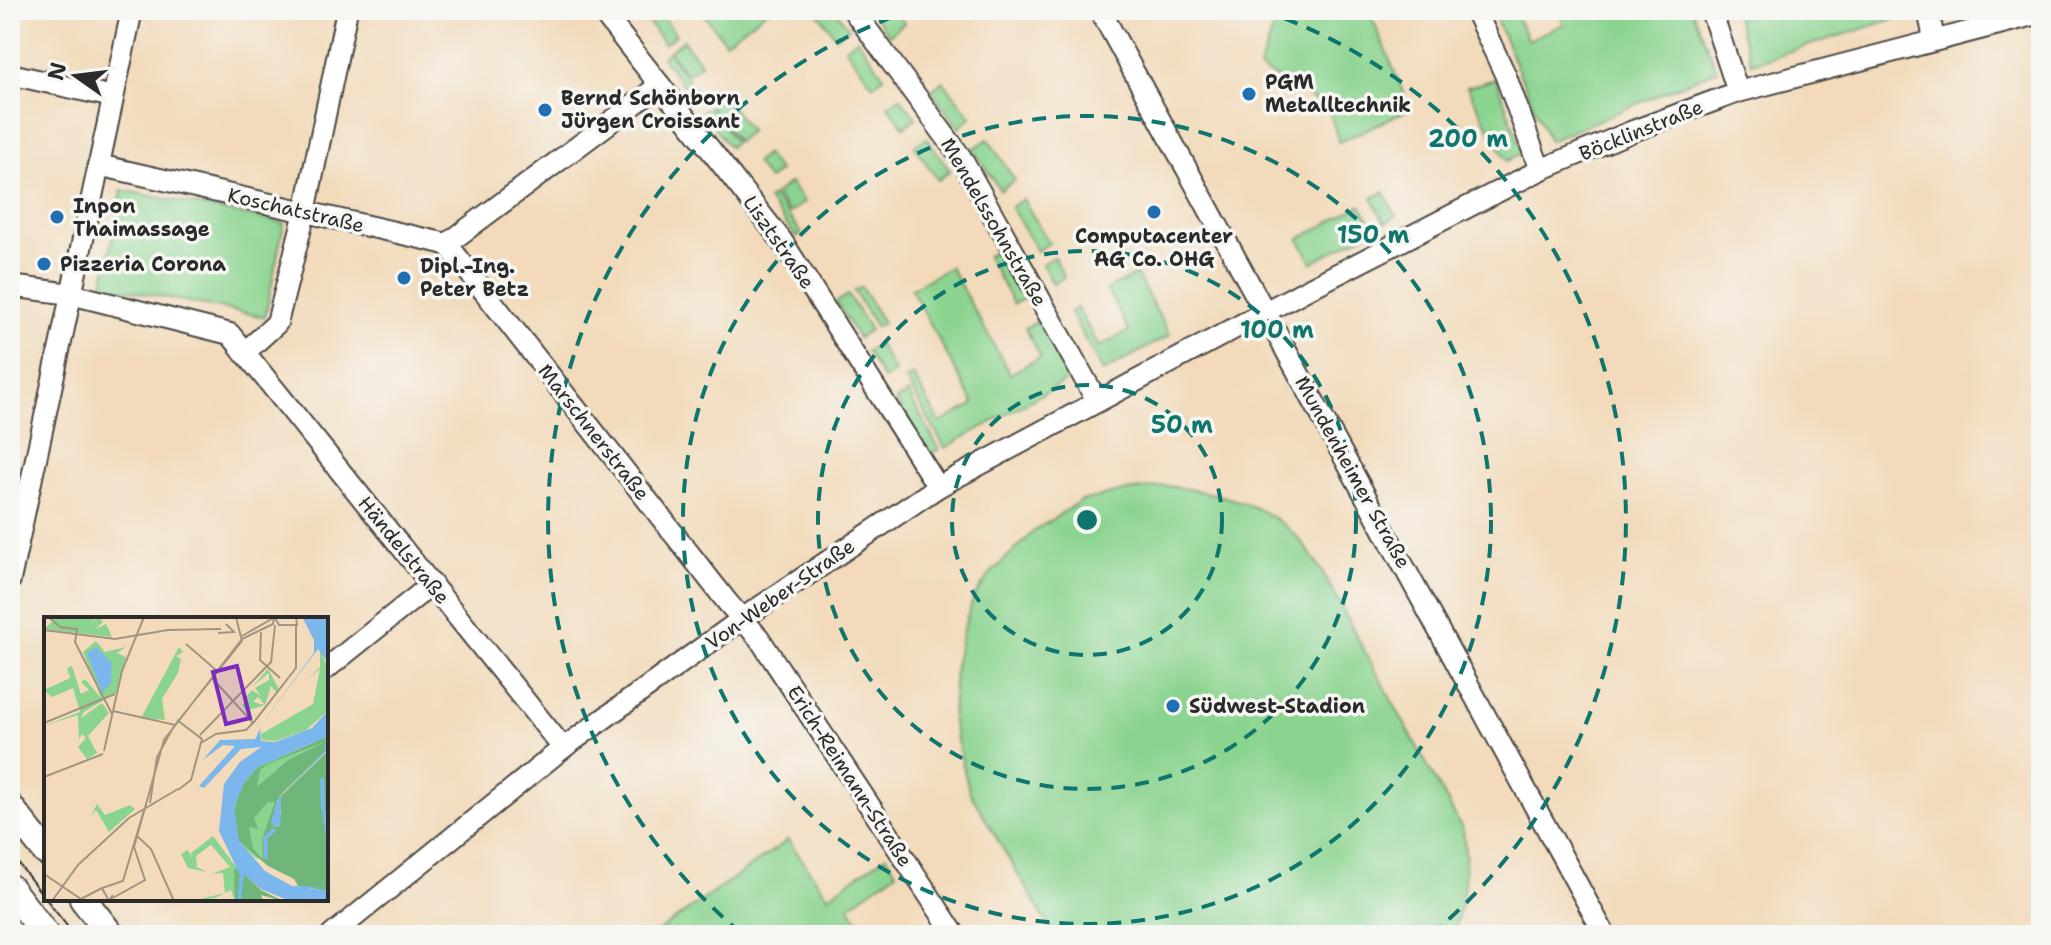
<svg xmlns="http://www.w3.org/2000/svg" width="2051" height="945" font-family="'Shantell Sans',sans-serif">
  <rect width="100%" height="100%" fill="#f6f6f2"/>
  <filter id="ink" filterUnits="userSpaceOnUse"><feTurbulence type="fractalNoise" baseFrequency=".0125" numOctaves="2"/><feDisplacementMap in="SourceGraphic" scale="16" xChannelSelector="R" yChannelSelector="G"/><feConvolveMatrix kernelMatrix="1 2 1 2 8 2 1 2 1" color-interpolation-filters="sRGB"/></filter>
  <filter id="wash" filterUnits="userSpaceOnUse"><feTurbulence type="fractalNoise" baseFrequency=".006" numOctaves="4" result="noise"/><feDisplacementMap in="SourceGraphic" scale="32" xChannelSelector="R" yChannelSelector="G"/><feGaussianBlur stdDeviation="1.8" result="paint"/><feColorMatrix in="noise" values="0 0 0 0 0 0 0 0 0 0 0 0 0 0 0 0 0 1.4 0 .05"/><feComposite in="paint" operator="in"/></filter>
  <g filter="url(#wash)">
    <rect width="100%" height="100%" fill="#f2daba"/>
    <g fill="#8bd490" stroke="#5b805e" stroke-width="2">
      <polygon points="644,10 658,10 676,35 664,44 641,12"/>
      <polygon points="701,10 768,10 725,42"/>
      <polygon points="816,10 835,10 849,28 836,37"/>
      <polygon points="872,10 894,10 904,23 889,35 871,11"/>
      <polygon points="1268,10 1369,10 1410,109 1339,142 1328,108 1259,68 1278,16"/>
      <polygon points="1492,10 1513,10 1528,40 1564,24 1558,10 1692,10 1717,70 1549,141"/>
      <polygon points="1734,10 1910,10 1910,14 1752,63"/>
      <polygon points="857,39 884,76 873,85 845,48"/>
      <polygon points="683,40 701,64 687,74 669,51"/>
      <polygon points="668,52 700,96 694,100 662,57"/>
      <polygon points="1496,79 1523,153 1507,161 1467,87"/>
      <polygon points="943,81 971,117 959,128 931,91"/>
      <polygon points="724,96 750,131 737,141 710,106"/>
      <polygon points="900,97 916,118 904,127 888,106"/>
      <polygon points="709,107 735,142 729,147 702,111"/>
      <polygon points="927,138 950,171 938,180 914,146"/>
      <polygon points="988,139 1015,180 1000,190 973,149"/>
      <polygon points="766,154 779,171 768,180 755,163"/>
      <polygon points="790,183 804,202 789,213 775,194"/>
      <polygon points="122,190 284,223 265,317 103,285"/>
      <polygon points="1384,192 1396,216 1385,223 1372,198"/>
      <polygon points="773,196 802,234 796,237 768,200"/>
      <polygon points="1023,199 1049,243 1037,251 1011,207"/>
      <polygon points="1361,205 1374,229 1312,263 1299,239"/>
      <polygon points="1000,249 1026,297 1013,304 987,256"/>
      <polygon points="1054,257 1064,277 1053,284 1042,264"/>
      <polygon points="950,267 1010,374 1041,357 1025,328 1039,320 1071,378 945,448 906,379 913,375 940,423 974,404 911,289"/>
      <polygon points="1136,274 1170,335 1103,372 1070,312 1077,308 1099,347 1129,331 1107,290"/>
      <polygon points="861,287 883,323 876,327 854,291"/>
      <polygon points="848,295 870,330 858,338 836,302"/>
      <polygon points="878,344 895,372 883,379 866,351"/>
      <polygon points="908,393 939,449 927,456 896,400"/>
      <path d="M1166 486C1210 491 1264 502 1296 536 1321 563 1342 609 1359 641 1394 704 1428 767 1463 830 1469 868 1463 899 1454 935H1054L969 791 952 719 955 666 963 629 974 597 991 573 1034 531 1081 501 1120 492Z"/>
      <polygon points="788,840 828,896 886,856 897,872 849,906 867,935 653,935"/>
    </g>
  </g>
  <g filter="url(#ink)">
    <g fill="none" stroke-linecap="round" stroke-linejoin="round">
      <defs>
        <g id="minor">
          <polyline points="601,10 782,241 938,487"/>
          <polyline points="853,10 960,156 1097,401"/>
          <polyline points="1100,10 1605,935"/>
          <polyline points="1475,10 1505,74 1540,170"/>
          <polyline points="1711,10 1738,92"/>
          <polyline points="1928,10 1934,39"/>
          <polyline points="10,74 113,97"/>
          <polyline points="98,165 447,244"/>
          <polyline points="447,244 728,603 759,638 955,935"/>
          <polyline points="447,244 660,85"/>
          <polyline points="10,286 71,294 230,334 563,748"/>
          <polyline points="244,353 277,323 305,212 347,10"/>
          <polyline points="10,580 132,10"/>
          <polyline points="326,669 432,584"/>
          <polyline points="332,935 563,748 742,619 938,487 1306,290 1540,170 1633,131 1738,92 2041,13"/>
        </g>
        <g id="major">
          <polyline points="10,807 46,852"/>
          <polyline points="10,888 46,935"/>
          <polyline points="83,899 111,935"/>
        </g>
      </defs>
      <use href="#minor" stroke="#494540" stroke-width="24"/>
      <use href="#major" stroke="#494540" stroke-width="30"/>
      <use href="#minor" stroke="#fff" stroke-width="20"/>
      <use href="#major" stroke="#fff" stroke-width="26"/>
      <polyline stroke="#2b2b2b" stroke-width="2" points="10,853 74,935"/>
    </g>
  </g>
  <g fill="none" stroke="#0f766e" stroke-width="4" stroke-dasharray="14 10">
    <circle cx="1087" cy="520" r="135"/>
    <circle cx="1087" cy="520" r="269"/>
    <circle cx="1087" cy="520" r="404"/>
    <path d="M741 933A539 539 0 0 1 912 10M1262 10A539 539 0 0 1 1433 933"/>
  </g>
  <g fill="#1f6fb2" stroke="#f6f6f2" stroke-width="3">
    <circle cx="1249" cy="94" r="8"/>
    <circle cx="545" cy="110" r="8"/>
    <circle cx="1154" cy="212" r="8"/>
    <circle cx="57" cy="217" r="8"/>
    <circle cx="44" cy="264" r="8"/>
    <circle cx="404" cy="278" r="8"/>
    <circle cx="1173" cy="706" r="8"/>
  </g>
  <g text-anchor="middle" stroke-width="7" stroke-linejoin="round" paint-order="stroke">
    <g font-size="20" font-weight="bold" fill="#2b2b2b" stroke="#f6f6f2" text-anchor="start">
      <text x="1265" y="89">PGM<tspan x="1265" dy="23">Metalltechnik</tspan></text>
      <text x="561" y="105">Bernd Schönborn<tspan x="561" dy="23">Jürgen Croissant</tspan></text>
      <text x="73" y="213">Inpon<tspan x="73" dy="23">Thaimassage</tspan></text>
      <text x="1154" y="243" text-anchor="middle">Computacenter<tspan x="1154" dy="23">AG Co. OHG</tspan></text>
      <text x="60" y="271">Pizzeria Corona</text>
      <text x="420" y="273">Dipl.-Ing.<tspan x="420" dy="23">Peter Betz</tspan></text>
      <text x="1189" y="713">Südwest-Stadion</text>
    </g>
    <g font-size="20" fill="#2b2b2b" stroke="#f6f6f2">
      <text transform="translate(1641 130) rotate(-22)" y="7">Böcklinstraße</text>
      <text transform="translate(296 210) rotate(13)" y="7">Koschatstraße</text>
      <text transform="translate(994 222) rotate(60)" y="7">Mendelssohnstraße</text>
      <text transform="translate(779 242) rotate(55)" y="7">Lisztstraße</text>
      <text transform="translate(594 432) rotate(52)" y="7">Marschnerstraße</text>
      <text transform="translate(1353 472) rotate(61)" y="7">Mundenheimer Straße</text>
      <text transform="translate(404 550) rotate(51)" y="7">Händelstraße</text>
      <text transform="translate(780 594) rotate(-35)" y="7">Von-Weber-Straße</text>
      <text transform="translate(850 776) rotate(57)" y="7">Erich-Reimann-Straße</text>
    </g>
  </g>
  <g transform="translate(44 617)">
    <rect width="284" height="284" fill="#f2daba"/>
    <path d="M3 0H53L45 8 55 0 59 5 51 12 62 7 68 20 0 12 8 5ZM52 24 61 35 82 30 73 36 82 40 73 75 40 95 37 101 58 86 65 96 44 119 53 136 43 142 34 130 42 121 38 117 35 122 34 98 0 109 36 95 29 71 8 80 0 73 26 61 23 51 28 49 37 77 45 73 37 65 41 62 57 81 39 35ZM135 30 139 35 132 39 137 42 134 56 118 82 121 103 97 101ZM276 33 284 51 283 95 262 113 231 124 218 123 217 117 269 87 276 52 265 61 276 50ZM224 52 235 72 232 75 227 69 221 88 214 80 209 85 221 88 205 93 210 105 198 88 205 81 198 84 208 73 217 79 211 71 225 63V56L208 70ZM284 121V132L240 175 235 197 245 198 242 232 256 250 212 241 193 225 188 193 202 159 214 148ZM53 187 61 198 86 188 91 192 65 215 52 193 47 199ZM169 219 193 251 191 284 187 273 171 281 152 283 181 276 179 256 168 257 186 250 167 228 152 239 153 250 163 255 144 251 137 237 144 233 148 241 147 236Z" fill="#8bd490"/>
    <path d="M282 120 281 134 235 179 227 206 232 197 235 207 228 209 236 210 237 179 283 135 284 131V274L254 269 250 262 224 249 195 224 189 198 197 170 213 151ZM280 125 244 143 213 170 216 153 224 147ZM224 185H231L218 222 219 242 209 232 205 210 214 212 210 201ZM194 251 217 273 239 284 217 278 219 284H191L190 252Z" fill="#70b67a" fill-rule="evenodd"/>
    <path d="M258 0 282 2 284 46 274 32 216 109 270 36V23ZM52 30 68 46 67 66 58 75 43 36ZM284 94V131L283 134 237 179 236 210 227 207 233 183 281 134 282 120 214 150 201 164 190 190 195 224 221 254 248 269 284 270 264 271 284 274V284H246L217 272 201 258 198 262 175 214 180 167 196 145 217 130 197 132 160 171 155 169 191 129 179 128 159 143 176 123 211 122 216 112 217 124 231 125 268 111Z" fill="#7bb6ec"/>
    <path fill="none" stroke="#7bb6ec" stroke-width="4" d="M278 161 279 194M280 195 284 220M222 242 221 221 231 212M195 284 198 258"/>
    <path fill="none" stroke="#a29481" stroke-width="2" d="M5 0 16 10 33 12 31 25 68 97M231 1 235 8H253L252 0M0 13 71 22 124 13 177 12M217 15 216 43 236 61M174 16 190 15 182 7M198 19 231 0M142 27 172 53M227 46 231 8M168 61 209 106M69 94 131 108 198 24 192 0M133 103 158 122 147 163 134 173M0 106 71 77M156 118 227 45M157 126 172 117 202 113 210 105 252 51V7M60 134 78 54 100 0M0 160 59 137M106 186 113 140 130 109M92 218 107 232 130 284M0 257 37 282 58 271M69 278 65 283 101 263 90 230 120 123 198 22 229 7 230 0M8 284 34 248 85 201 134 172M65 284 58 271 79 264 100 193"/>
    <path fill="#7b2cbf" fill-opacity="0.15" stroke="#7b2cbf" stroke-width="4" d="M193 49 206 101 182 107 169 55Z"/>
    <rect width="284" height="284" fill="none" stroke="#2b2b2b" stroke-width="4"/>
  </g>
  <circle cx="1087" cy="520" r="12" fill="#0f766e" stroke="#f6f6f2" stroke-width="4"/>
  <g font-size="24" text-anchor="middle" font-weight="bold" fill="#0f766e" stroke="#f6f6f2" stroke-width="7" stroke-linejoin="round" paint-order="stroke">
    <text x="1468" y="147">200 m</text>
    <text x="1373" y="243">150 m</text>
    <text x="1277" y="338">100 m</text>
    <text x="1182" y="433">50 m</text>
  </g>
  <rect width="2051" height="945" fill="none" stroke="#f6f6f2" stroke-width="40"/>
  <g transform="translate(76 76) rotate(284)" stroke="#f6f6f2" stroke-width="6" paint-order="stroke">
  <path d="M0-6L14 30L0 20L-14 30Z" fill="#2b2b2b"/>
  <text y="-12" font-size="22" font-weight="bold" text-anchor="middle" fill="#2b2b2b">N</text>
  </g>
</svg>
